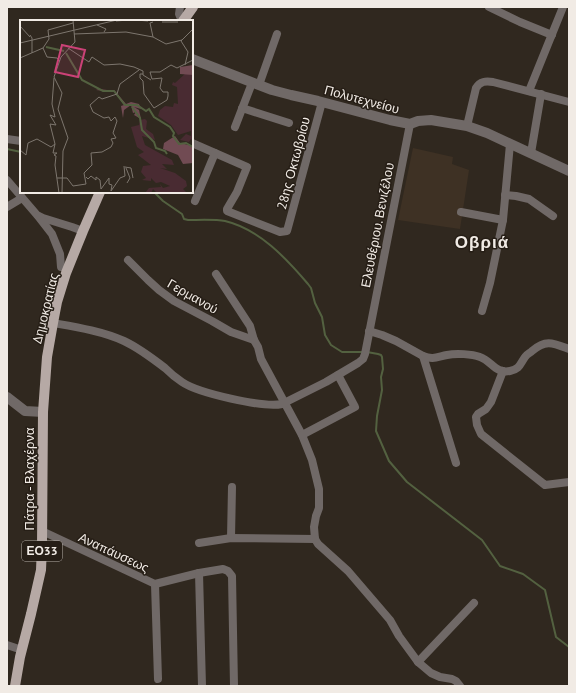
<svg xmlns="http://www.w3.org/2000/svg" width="576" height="693" font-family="'PT Sans',sans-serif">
  <rect width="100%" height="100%" fill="#30281f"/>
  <polygon fill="#3e3124" points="413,148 453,157 452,164 469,170 460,229 398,220"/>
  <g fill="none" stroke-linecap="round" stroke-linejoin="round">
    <g stroke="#536140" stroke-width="2">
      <polyline points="7,149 21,152"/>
      <path d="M154 192 163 201 182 214 184 219 188 220C198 220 215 219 225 221 259 229 286 258 308 284L311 288 315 303 322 317 325 335 331 345 342 352H362"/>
      <polyline points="367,352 378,354 381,355 382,357 383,369 381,377 382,390 377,416 376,431 389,461 407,482 482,540 500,566 523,574 545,590 556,637 569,647"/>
    </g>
    <g stroke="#706967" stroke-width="8">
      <polyline points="180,7 179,14 182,21"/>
      <polyline points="489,7 520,22 552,35"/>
      <polyline points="259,85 277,34"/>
      <polyline points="529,91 563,7"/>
      <polyline points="242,108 289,123"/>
      <path d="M467 126 476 88C480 81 486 81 493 82L569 102"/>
      <polyline points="235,127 252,83"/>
      <polyline points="7,139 21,141"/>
      <polyline points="192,143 247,167 237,192 227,209 227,211 280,232 287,231 322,102"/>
      <polyline points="531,153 541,94"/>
      <polyline points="7,180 37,215 43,218 72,227 83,231"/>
      <polyline points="505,195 516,196 529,199 553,216"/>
      <polyline points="195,201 215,153"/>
      <polyline points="7,207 22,198"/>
      <polyline points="461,212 503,220"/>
      <polyline points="38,216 52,234 60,254 61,267"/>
      <polyline points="128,260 148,280 159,290 174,301 212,321 231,332 254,340"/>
      <polyline points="216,274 250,326 254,340 258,347 261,359 302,435 312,460 319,489 319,508 316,516 314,527 315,539 318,544 348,571 390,620 399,636 418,662 431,673 440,677 452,679 456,681 460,686"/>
      <polyline points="482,311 490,283 503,220 510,144"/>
      <path d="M53 323C76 327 102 331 124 341 139 348 152 358 165 368 170 373 176 378 182 382 198 393 263 408 282 404L326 382 358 363 363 359 365 354 410 124"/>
      <polyline points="369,331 382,335 396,341 423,356 456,463"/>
      <path d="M423 356C433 360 437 357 447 355 456 353 472 354 480 357 492 361 495 374 510 371 520 369 520 364 525 357 527 354 530 353 532 351 546 339 553 343 569 349"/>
      <polyline points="503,371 491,402 486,409 478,414 476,417 477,425 481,434 545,485 569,482"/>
      <polyline points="302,435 355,407 338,375"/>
      <polyline points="42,531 155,584 199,573 223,569 228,571 232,576 234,686"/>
      <polyline points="231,538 232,487"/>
      <polyline points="199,543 231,538 315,539"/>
      <polyline points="199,573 202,686"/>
      <polyline points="155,584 158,679"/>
      <polyline points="7,645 22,650"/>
      <polyline points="418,662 474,603"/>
    </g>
    <g stroke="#706967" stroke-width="10">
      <polyline points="192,59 272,90 291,95 318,101 390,120 410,124 418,121 431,120 467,126 487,133 569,171"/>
      <polyline points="7,397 25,411 43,412"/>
    </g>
    <g stroke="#b6a9a5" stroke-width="10">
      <polyline points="183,21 193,7"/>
      <polyline points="15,686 20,657 31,614 41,570 42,546 43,412 47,357 53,323 57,302 66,273 83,231 100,192"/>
    </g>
  </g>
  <g text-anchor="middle" stroke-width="3" stroke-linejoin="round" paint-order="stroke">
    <rect fill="#261e16" stroke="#b4aea7" stroke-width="1" x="22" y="541" width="40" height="20" rx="3"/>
    <g font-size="12" font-weight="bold" fill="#f1ebe5">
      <text x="42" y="555">ΕΟ33</text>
    </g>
    <g font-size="13" fill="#f1ebe5" stroke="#261e16">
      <text transform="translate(362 99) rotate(15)" y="5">Πολυτεχνείου</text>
      <text transform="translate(293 163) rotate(-75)" y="5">28ης Οκτωβρίου</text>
      <text transform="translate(377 225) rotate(-79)" y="5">Ελευθέριου. Βενιζέλου</text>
      <text transform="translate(193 296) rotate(30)" y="5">Γερμανού</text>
      <text transform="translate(45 308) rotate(-76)" y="5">Δημοκρατίας</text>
      <text transform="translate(29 479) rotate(-90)" y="5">Πάτρα - Βλαχέρνα</text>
      <text transform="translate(114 552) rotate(25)" y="5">Αναπάυσεως</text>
    </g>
    <g font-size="17" font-weight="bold" letter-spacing="1" fill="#f1ebe5" stroke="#261e16">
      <text x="482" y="248">Οβριά</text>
    </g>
  </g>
  <g transform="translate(20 20)">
    <rect width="173" height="173" fill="#30281f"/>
    <path d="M166 53 173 55V122L171 119 169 122 160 120 166 114 171 116V111L158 115 151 105 138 96 140 90 145 86 153 87 154 83 158 84 157 67 152 65 153 62 155 63ZM125 99 127 101 126 109 133 114 135 120 122 116 125 125 152 140 154 145 142 144 147 149 140 148 155 153 166 161 167 166 163 169 167 173H137L133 169 131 173H125L129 168 141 167 140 164 143 168 150 166 141 162 136 163 131 158V161L122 160 126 158 121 152 123 146 131 145 118 135 124 132 117 127 111 107 119 105 120 100Z" fill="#492b32"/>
    <path d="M173 45V55L160 54V47ZM79 69 95 71 106 84 111 82 119 84 121 89 114 87 119 90 121 99 114 95 116 92 113 93 111 85 104 90 103 98 101 86 104 85 95 72 76 70ZM155 116 160 123 173 126V143L163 144 158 135 143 129 144 123Z" fill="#714b53"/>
    <path fill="none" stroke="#536140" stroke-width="2" d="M26 27 44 31M46 33 62 60 83 71H94L105 85H117L126 91 129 89 134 97 150 107 154 113 153 116 159 124 166 123 173 127M112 87 120 98 122 110 134 122 136 128 145 131 147 134"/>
    <path fill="none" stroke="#7d766e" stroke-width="1" d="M116 0 128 1M128 0H162M96 1 108 0M133 2 130 3 133 17M142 2H158M77 5 86 9 84 12M0 6 10 17M54 14 106 12 133 17 146 24 162 20M10 15 12 18V33M0 23 97 0M23 28 27 37 37 38 40 41M48 28 69 42 72 37 84 45 100 44 114 47 123 51V55L131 60M0 38 23 28 29 19 28 10 53 3M165 45 168 32 161 21 173 9M123 54H120V58L123 61 124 74 134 88 147 80 148 76V72H143L140 68 142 58 132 59M34 58 32 84 35 97 30 95 36 105 30 104 35 124 33 133H37L34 135 36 136 35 145 39 173M132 59 130 52H140L151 45 157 48 173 40M0 130 6 135 8 123 17 119 31 127 35 124M105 147 111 148 113 158M106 148 110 158 107 163M66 157 68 159 71 156 76 160V157L80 160 81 169 89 158V164L92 165 91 171 100 158 105 156 104 146M37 158H47L53 166 66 164 64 153 72 145 71 133 82 132 91 127 93 123 91 119 96 118 93 113 97 101 95 97 91 101 89 97 84 98 73 92 70 85 79 77 82 79 97 74 100 64 119 50M42 173 43 131 48 118 38 89 42 73 34 57 41 37 55 22 53 0"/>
    <path fill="#cb4277" fill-opacity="0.15" stroke="#cb4277" stroke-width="2" d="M42 25 65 30 58 57 35 52Z"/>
    <rect width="173" height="173" fill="none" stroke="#f1ebe5" stroke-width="2"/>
  </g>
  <rect width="576" height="693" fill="none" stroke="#f1ebe5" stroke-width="16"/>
</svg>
